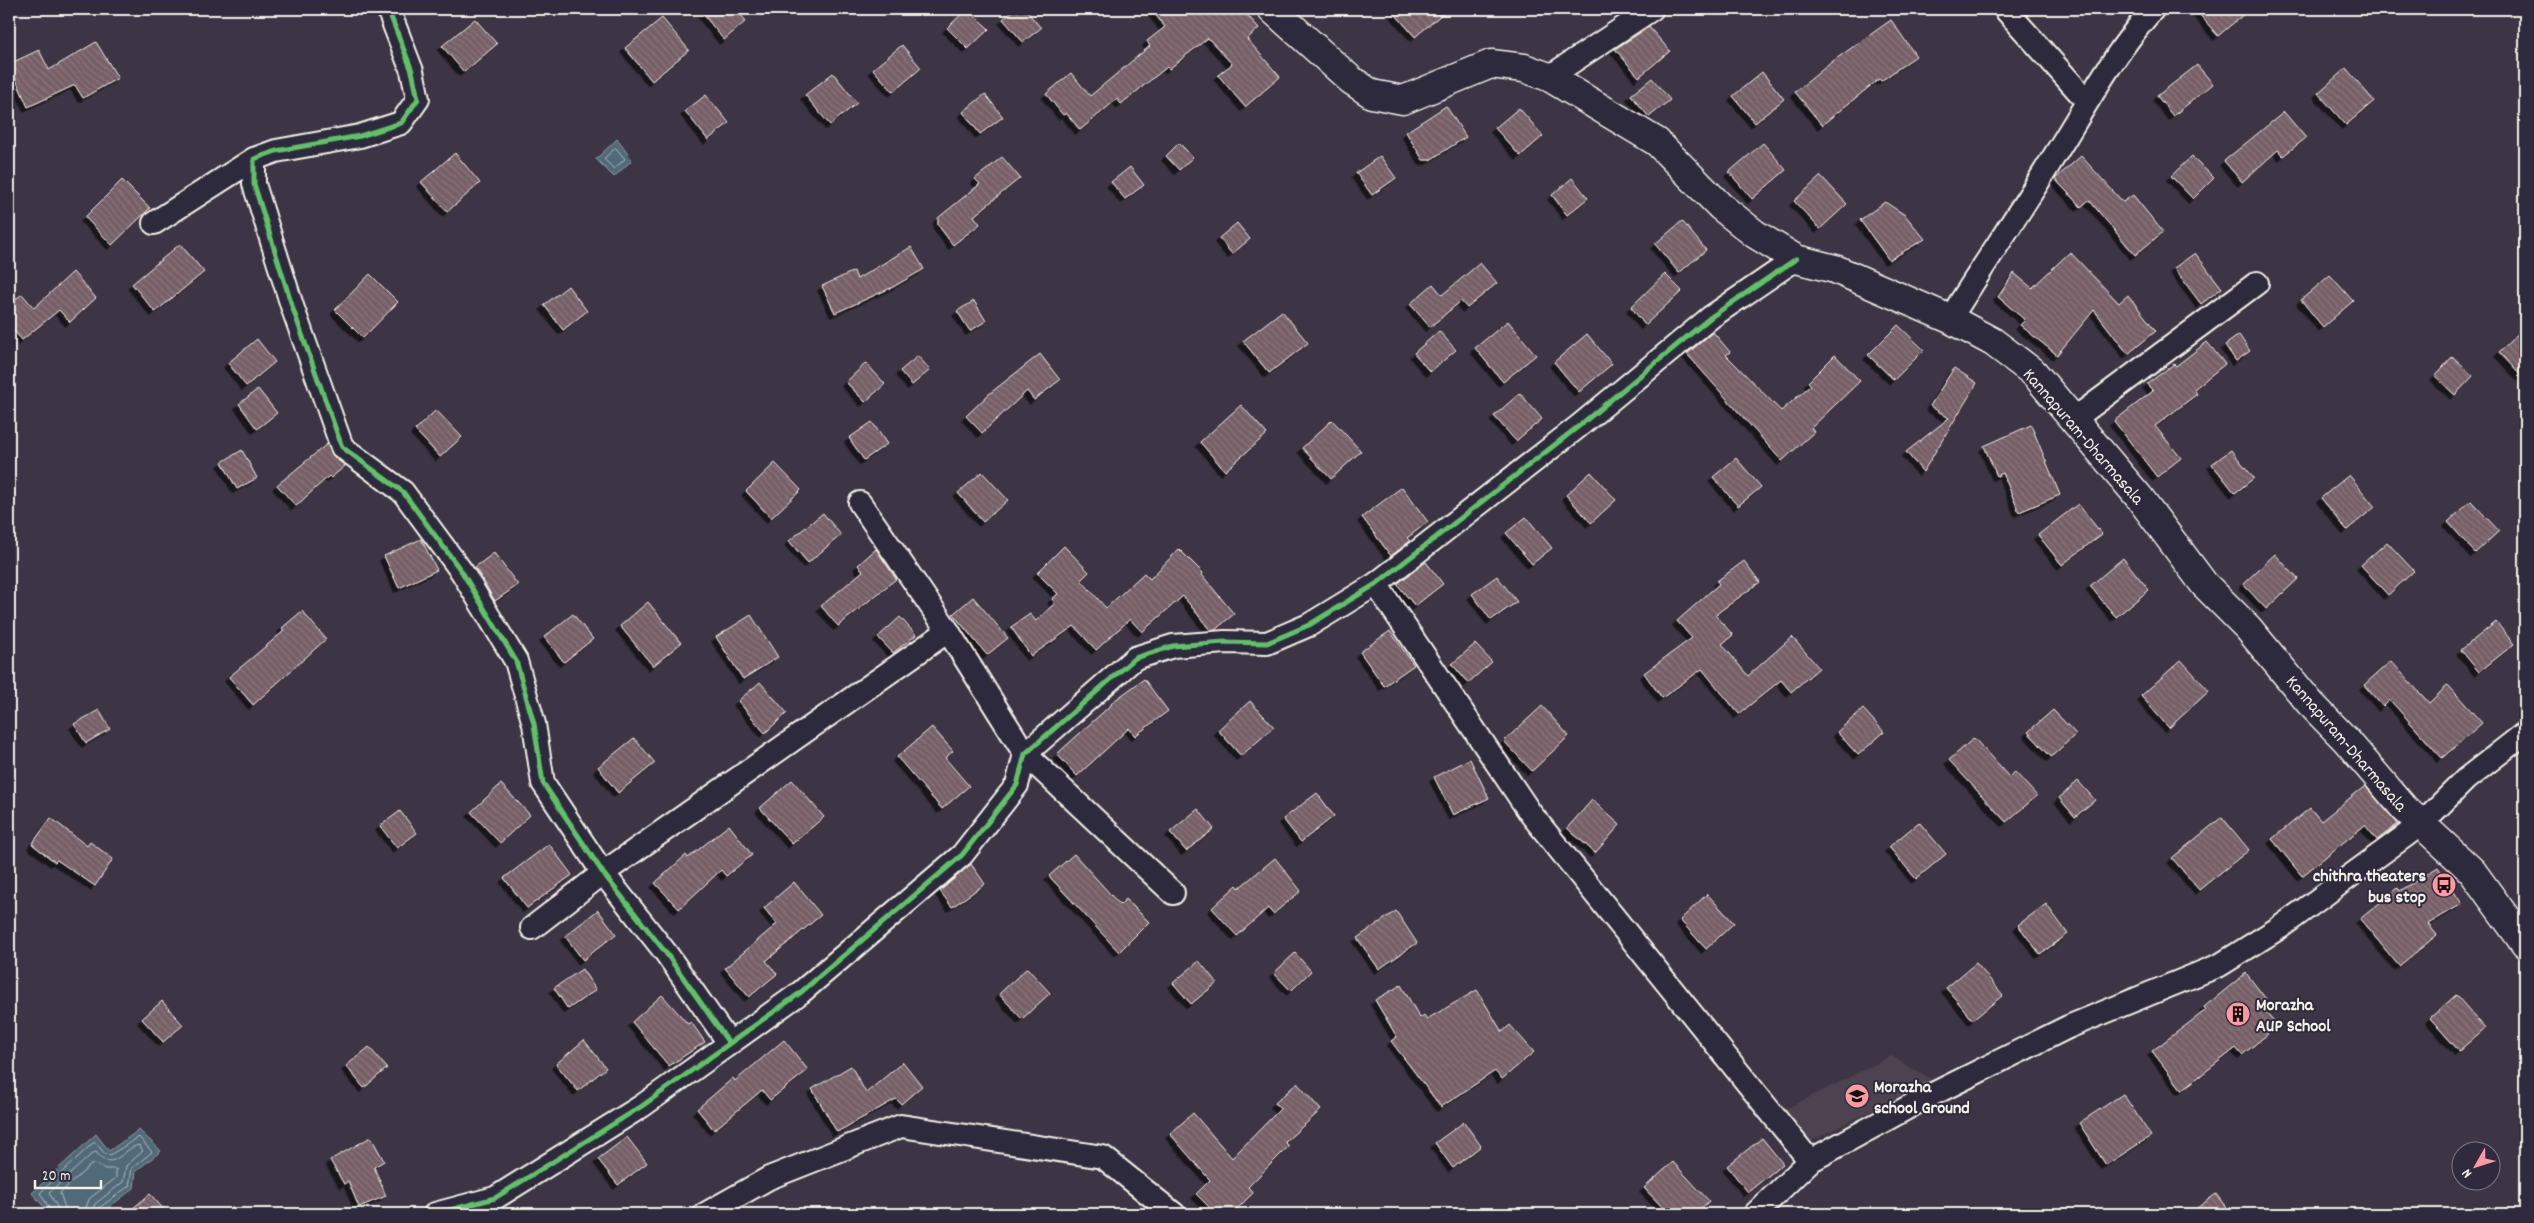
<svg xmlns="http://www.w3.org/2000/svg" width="2534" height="1223" font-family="Dekko,sans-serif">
  <defs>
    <pattern id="building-back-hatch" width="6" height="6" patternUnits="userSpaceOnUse" patternTransform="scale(1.25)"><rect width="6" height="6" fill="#775f67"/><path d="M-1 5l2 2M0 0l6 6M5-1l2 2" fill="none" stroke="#8b767d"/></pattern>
    <filter id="shadow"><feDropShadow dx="-4.5" dy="4.5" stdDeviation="0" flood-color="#0009"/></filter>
  </defs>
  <rect width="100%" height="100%" fill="#3d3545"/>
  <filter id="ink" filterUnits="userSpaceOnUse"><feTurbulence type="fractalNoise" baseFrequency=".02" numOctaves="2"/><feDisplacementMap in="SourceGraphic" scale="10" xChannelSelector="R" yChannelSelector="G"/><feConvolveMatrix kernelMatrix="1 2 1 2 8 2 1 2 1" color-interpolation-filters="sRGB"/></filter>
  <g filter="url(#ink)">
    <polygon fill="#4e424f" points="1891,1056 1932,1080 1809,1142 1782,1111"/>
    <g fill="#516a79" stroke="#92a0a5">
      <polygon points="617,139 632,160 614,177 596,159"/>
      <polygon points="139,1130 161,1151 136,1171 134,1188 100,1214 50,1214 32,1193 96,1134 109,1151"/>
    </g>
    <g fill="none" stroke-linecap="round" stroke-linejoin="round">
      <g stroke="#b3bbbc" stroke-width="1">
        <polygon points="616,148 625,159 614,169 604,159"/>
        <polyline points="53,1214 40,1193 93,1143 96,1143 105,1154 110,1155 139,1137 152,1152 132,1168 129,1186 99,1208 97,1214"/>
        <path d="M59 1214 58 1208 49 1193 93 1153 96 1152C114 1174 121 1149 139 1145L143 1151 126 1166 123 1182 95 1204 91 1214"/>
        <polyline points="67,1214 60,1193 93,1163 105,1169 116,1169 116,1178 89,1199 84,1214"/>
      </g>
    </g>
    <g fill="url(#building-back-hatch)" stroke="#f4f1e8" filter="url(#shadow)">
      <polygon points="699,9 736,9 746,21 724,40"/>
      <polygon points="967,9 989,29 968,49 947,28"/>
      <polygon points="1016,9 1025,9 1041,28 1023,42 1003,19"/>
      <polygon points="1151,9 1242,9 1259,28 1247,39 1280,77 1245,107 1218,75 1232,64 1208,38 1169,69 1167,67 1121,104 1117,99 1080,130 1066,113 1063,115 1046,94 1071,73 1090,96 1150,46 1147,41 1165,27"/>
      <polygon points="1391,9 1448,9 1415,37"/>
      <polygon points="2195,9 2250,9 2218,36"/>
      <polygon points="662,18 689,50 652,81 625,48"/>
      <polygon points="475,19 497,44 464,72 442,46"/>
      <polygon points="1891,20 1916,56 1881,81 1879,79 1822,125 1795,92 1833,61"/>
      <polygon points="1649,27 1670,51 1639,77 1615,49"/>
      <polygon points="96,42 118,78 83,98 75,85 28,107 9,64 39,50 49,70"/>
      <polygon points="902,45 921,68 893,92 873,69"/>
      <polygon points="2197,65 2213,84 2173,116 2157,96"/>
      <polygon points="2346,68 2374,101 2346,125 2318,93"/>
      <polygon points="1762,72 1784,99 1755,123 1733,96"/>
      <polygon points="833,73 857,103 830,125 805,95"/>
      <polygon points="1652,78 1670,100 1649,117 1631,95"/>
      <polygon points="985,94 1003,117 980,134 963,112"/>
      <polygon points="706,95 729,123 708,140 685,111"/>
      <polygon points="1446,106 1466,137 1430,160 1423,160 1406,132"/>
      <polygon points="1519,108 1543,136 1520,156 1495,128"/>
      <polygon points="2284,112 2306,138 2283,156 2278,150 2242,182 2224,161"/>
      <polygon points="1179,143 1193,157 1179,170 1166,156"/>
      <polygon points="1763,143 1786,170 1752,199 1729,172"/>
      <polygon points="455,153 480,183 447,212 421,182"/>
      <polygon points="1380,156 1396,178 1372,195 1356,173"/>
      <polygon points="2081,156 2123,202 2133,195 2163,232 2135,255 2089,200 2081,207 2055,179"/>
      <polygon points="2192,156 2214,178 2193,199 2171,176"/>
      <polygon points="1002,157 1020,178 974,216 980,224 953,245 938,225 938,218 980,184 975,179"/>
      <polygon points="1130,167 1144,185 1125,199 1111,182"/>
      <polygon points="1821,176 1847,204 1820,229 1794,201"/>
      <polygon points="1572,178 1588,198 1567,215 1552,195"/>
      <polygon points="122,180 150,208 112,245 85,217"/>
      <polygon points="1885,202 1905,215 1925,239 1889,260 1860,220"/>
      <polygon points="1682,221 1706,250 1679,273 1655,244"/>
      <polygon points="1237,223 1250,239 1232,254 1219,238"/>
      <polygon points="180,244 204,272 155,312 132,284"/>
      <polygon points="911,247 924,269 893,287 835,313 822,286 854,271 857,279"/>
      <polygon points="2070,252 2119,303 2128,295 2156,331 2128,354 2094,310 2057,355 2020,325 2025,320 1998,297 2014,273 2032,288"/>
      <polygon points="2195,253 2222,288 2201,304 2174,268"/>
      <polygon points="1480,263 1497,283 1467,308 1461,301 1430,327 1410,304 1433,284 1442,295"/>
      <polygon points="73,272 96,298 70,322 59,310 22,340 9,325 9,305 22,294 34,308"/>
      <polygon points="370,274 398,302 363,338 335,310"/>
      <polygon points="1665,274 1682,291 1645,325 1631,307"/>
      <polygon points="2330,275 2353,301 2323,327 2301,300"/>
      <polygon points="568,286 587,311 563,330 544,305"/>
      <polygon points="974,301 986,321 970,331 957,311"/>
      <polygon points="1282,311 1308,343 1269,373 1243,341"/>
      <polygon points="1508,321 1536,355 1503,382 1475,348"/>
      <polygon points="1898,325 1924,350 1894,380 1868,355"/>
      <polygon points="2525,327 2525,380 2499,352"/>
      <polygon points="1439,331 1456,350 1430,372 1414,353"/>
      <polygon points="1713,332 1730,352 1726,355 1781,411 1811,385 1808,382 1835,355 1860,381 1811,428 1814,432 1782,461 1687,354"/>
      <polygon points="1587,334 1612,364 1579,392 1554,362"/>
      <polygon points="2239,335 2250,351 2236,361 2225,345"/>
      <polygon points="257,339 275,362 246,386 228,363"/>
      <polygon points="2207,342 2225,364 2194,389 2197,394 2155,426 2181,458 2157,477 2114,421 2153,391 2147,384 2174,364 2176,366"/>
      <polygon points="1040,354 1060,380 1034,400 1027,391 982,433 966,416 989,394"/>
      <polygon points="918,356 930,370 912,385 900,371"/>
      <polygon points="2452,357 2473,376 2455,395 2435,376"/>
      <polygon points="866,363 885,384 865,402 846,382"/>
      <polygon points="1954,368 1977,383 1923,472 1906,452 1949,418 1930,406"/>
      <polygon points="258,389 277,413 257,429 239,404"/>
      <polygon points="1520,393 1542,419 1516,441 1494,416"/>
      <polygon points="1241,405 1267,434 1225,471 1200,442"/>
      <polygon points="436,410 462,437 440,457 415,430"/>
      <polygon points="1332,420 1361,451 1331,479 1302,448"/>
      <polygon points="872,422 887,444 864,460 849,438"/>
      <polygon points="2031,425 2060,495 2019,512 2003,473 1997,476 1984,446"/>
      <polygon points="327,444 334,457 345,466 331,478 329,476 296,506 277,485"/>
      <polygon points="242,450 257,478 237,489 222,462"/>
      <polygon points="2231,450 2254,478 2235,493 2212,464"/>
      <polygon points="1736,458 1761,487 1738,506 1713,477"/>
      <polygon points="775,463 801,490 771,518 746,491"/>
      <polygon points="982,472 1008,500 983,522 958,493"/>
      <polygon points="1591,472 1616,500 1591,523 1566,495"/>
      <polygon points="2349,475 2375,507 2347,530 2321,498"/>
      <polygon points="1402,487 1428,522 1407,538 1410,541 1391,556 1362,517"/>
      <polygon points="2471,501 2499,531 2475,553 2448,522"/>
      <polygon points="2078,504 2102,534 2062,565 2038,535"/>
      <polygon points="823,513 841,535 808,563 789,541"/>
      <polygon points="1526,517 1552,548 1532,564 1506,533"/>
      <polygon points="421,539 437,570 399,588 384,556"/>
      <polygon points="2387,542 2414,571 2388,595 2361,565"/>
      <polygon points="1064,546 1089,572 1081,580 1106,608 1144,573 1150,579 1179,549 1203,573 1202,575 1234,614 1215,630 1210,630 1183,596 1142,632 1130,619 1096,650 1074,626 1031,656 1011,627 1030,614 1036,621 1055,603 1052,599 1058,594 1037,573"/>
      <polygon points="876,549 896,579 838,626 821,606 863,571 858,565"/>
      <polygon points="494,553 518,585 495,601 475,567"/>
      <polygon points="2275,554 2298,579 2266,609 2243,584"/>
      <polygon points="2123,558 2149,590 2116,617 2090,586"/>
      <polygon points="1744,561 1760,582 1715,615 1733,635 1722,644 1748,676 1792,637 1819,668 1791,692 1781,680 1739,714 1702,669 1662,698 1644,673 1692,638 1677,621 1719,584 1717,581"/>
      <polygon points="1426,562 1443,584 1415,606 1397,584"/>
      <polygon points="1497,576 1517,602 1491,620 1472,594"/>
      <polygon points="973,597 1008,638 987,655 953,614"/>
      <polygon points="648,602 681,643 653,666 620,626"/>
      <polygon points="302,611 326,639 253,705 229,677 284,631 282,628"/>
      <polygon points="573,614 593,639 564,662 544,637"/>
      <polygon points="751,615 778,657 743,679 716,637"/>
      <polygon points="900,617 916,635 893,653 878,637"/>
      <polygon points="2496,622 2514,644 2479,672 2461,650"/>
      <polygon points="1390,631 1414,665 1384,686 1360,652"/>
      <polygon points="1475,644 1492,662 1468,683 1452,664"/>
      <polygon points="2181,660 2209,691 2169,728 2141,696"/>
      <polygon points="2391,661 2429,703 2448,685 2482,723 2442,758 2390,700 2383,707 2364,685"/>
      <polygon points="1144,679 1168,711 1135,736 1129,728 1077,776 1057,754 1112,704 1111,703"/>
      <polygon points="760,682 787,713 765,733 738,701"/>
      <polygon points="1250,701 1274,727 1241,756 1218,730"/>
      <polygon points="1542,706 1569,736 1532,771 1504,741"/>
      <polygon points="1863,709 1884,732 1858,755 1837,732"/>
      <polygon points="99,710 110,729 86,743 74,724"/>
      <polygon points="2053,710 2076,734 2051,757 2028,732"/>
      <polygon points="932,727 953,751 945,758 969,786 942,809 897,757"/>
      <polygon points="634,738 655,763 618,793 598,767"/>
      <polygon points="1974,738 2009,777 2015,772 2037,796 2006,822 1949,760"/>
      <polygon points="1470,759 1489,798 1453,815 1434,777"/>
      <polygon points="792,780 824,817 792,844 760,808"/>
      <polygon points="2078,781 2095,800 2075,817 2059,798"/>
      <polygon points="501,784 530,815 500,843 471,812"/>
      <polygon points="2365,786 2398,824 2377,840 2365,825 2302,876 2272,839 2310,808 2321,821"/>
      <polygon points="1317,793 1334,816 1301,842 1283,819"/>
      <polygon points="1592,800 1620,825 1595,853 1567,828"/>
      <polygon points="1198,809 1214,829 1186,851 1170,832"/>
      <polygon points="400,811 417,833 397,848 380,826"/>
      <polygon points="2222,817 2249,850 2199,890 2172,858"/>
      <polygon points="51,818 87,846 90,842 113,859 95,886 57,860 55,862 32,844"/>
      <polygon points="1919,822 1946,854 1916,879 1889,847"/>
      <polygon points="729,825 752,855 726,876 721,870 679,909 655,883 686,855 688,858"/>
      <polygon points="549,844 572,875 527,908 504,878"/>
      <polygon points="1074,854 1120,905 1126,899 1149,922 1119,952 1049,876"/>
      <polygon points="1275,858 1301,891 1273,914 1268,908 1237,936 1212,908 1237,885 1239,888"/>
      <polygon points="971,864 985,884 952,907 940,891"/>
      <polygon points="2438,867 2462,904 2428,924 2437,935 2399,966 2360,919 2398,888 2400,891"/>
      <polygon points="794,882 821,915 766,961 777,974 749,997 725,968 777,924 764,908"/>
      <polygon points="1707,894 1734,923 1706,949 1680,920"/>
      <polygon points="2046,904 2068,934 2040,954 2018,925"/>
      <polygon points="598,910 616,934 583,960 565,936"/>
      <polygon points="1396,911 1417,943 1379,969 1357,938"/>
      <polygon points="1295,953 1311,971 1291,991 1274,973"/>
      <polygon points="1199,961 1217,983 1191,1004 1173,983"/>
      <polygon points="1976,963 2003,995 1973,1020 1946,988"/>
      <polygon points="1027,968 1050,993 1022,1019 999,994"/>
      <polygon points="582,969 596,990 568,1009 554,988"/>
      <polygon points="2246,973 2266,999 2259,1004 2273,1021 2263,1028 2268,1034 2242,1055 2236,1048 2182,1090 2152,1051 2206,1010 2204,1007"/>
      <polygon points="1401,985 1420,1018 1424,1015 1427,1019 1477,990 1502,1032 1510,1025 1534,1052 1502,1079 1495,1071 1441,1107 1391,1041 1397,1037 1375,1000"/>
      <polygon points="662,995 688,1024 691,1022 705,1042 669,1066 632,1022"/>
      <polygon points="2456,995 2485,1028 2459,1051 2430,1018"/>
      <polygon points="162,1001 183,1025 163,1042 142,1019"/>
      <polygon points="584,1040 606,1068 578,1091 556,1064"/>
      <polygon points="784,1040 808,1070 770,1100 762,1090 714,1130 697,1109 733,1078 735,1081"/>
      <polygon points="369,1047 387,1068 364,1088 346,1066"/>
      <polygon points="903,1062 922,1086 901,1104 896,1099 837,1132 812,1089 851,1066 866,1093"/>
      <polygon points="1297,1083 1321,1110 1285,1142 1289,1146 1248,1187 1253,1193 1232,1214 1216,1214 1196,1194 1210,1180 1170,1134 1193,1113 1232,1158 1280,1109 1275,1103"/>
      <polygon points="2123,1094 2151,1136 2106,1165 2079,1123"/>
      <polygon points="1464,1122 1481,1146 1453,1168 1435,1143"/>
      <polygon points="371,1137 384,1161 374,1167 386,1196 359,1207 348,1181 344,1184 330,1160"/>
      <polygon points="627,1137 647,1163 618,1185 598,1159"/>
      <polygon points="1762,1138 1783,1164 1748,1192 1727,1166"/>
      <polygon points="1673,1162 1709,1201 1695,1214 1669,1214 1644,1188"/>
      <polygon points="150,1194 168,1214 126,1214"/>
      <polygon points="2216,1194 2231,1214 2189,1214"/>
    </g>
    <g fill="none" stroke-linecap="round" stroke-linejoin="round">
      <defs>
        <g id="street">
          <polyline points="388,9 412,71 418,99 401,123 360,136 276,151 254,159 254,184 293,309 342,447 403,492 462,572 516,661 534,724 543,783 603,873 666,953 729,1043"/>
          <polyline points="2005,9 2087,101"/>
          <polyline points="1549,77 1652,9"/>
          <polyline points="154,223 254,159"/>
          <path d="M1950 319C1984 264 2020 212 2053 158 2085 107 2113 54 2153 9"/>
          <polyline points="2074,419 2257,283"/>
          <polyline points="860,503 948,631 1025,754 1173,893"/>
          <polyline points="1376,584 1531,814 1810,1161"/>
          <polyline points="532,928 603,873 948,631"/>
          <polyline points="435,1214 495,1198 642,1106 800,993 962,855 1017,785 1025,754 1135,658 1173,646 1225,642 1267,643 1309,625 1376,584 1579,426 1711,317 1796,259"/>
          <polyline points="705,1214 769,1178 901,1126 1103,1157 1174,1214"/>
          <polyline points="1755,1214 1810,1161 1927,1097 2068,1027 2220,965 2279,928 2420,825 2466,779 2525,733"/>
        </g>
        <polyline id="secondary" points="1272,9 1351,80 1372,94 1403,100 1491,64 1524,68 1549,77 1657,142 1720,206 1755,234 1796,259 1835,269 1950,319 1993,342 2034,373 2139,497 2204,584 2248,628 2310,703 2346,740 2404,808 2472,871 2525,944"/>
      </defs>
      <use href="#street" stroke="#f4f1e8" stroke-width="26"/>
      <use href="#secondary" stroke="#f4f1e8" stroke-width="31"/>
      <use href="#street" stroke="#2f2a3d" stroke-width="22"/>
      <use href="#secondary" stroke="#2f2a3d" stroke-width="28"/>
      <defs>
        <g id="cycleway">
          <polyline points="388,9 412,71 418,99 401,123 360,136 276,151 254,159 254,184 293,309 342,447 403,492 462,572 516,661 534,724 543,783 603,873 666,953 729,1043"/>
          <polyline points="435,1214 495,1198 642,1106 800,993 962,855 1017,785 1025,754 1135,658 1173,646 1225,642 1267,643 1309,625 1376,584 1579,426 1711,317 1796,259"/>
        </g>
      </defs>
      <use href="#cycleway" stroke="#2f2a3d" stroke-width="8"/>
      <use href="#cycleway" stroke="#61c268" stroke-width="5"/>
    </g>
  </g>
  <defs>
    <symbol id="bus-disc" viewBox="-11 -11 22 22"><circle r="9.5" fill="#ff9aa2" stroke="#2f2a3d"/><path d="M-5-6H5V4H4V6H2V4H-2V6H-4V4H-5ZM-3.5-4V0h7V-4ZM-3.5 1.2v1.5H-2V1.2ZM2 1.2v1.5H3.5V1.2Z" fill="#111"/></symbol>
    <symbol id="building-disc" viewBox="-11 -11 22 22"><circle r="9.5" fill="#ff9aa2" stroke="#2f2a3d"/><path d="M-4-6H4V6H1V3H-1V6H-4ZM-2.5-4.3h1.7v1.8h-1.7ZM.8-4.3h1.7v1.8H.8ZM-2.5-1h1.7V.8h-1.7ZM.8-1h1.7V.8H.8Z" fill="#111"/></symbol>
    <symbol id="school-disc" viewBox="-11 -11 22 22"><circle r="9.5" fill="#ff9aa2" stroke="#2f2a3d"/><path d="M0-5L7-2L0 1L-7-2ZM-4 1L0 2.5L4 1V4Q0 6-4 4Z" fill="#111"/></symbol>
  </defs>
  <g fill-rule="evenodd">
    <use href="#bus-disc" x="2430" y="871" width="28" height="28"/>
    <use href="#building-disc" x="2224" y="1000" width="28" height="28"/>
    <use href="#school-disc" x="1843" y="1082" width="28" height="28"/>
  </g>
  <g text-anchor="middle" stroke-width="4" stroke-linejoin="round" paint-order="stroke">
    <g font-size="18" fill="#f4f1e8" stroke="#2f2a3d">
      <text transform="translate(2084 436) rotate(49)" y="6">Kannapuram-Dharmasala</text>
      <text transform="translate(2347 743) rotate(49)" y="6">Kannapuram-Dharmasala</text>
    </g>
    <g font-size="18" font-weight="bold" fill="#f4f1e8" stroke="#2f2a3d" text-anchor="start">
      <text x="2426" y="881" text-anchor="end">chithra theaters<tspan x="2426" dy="21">bus stop</tspan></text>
      <text x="2256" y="1010">Morazha<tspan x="2256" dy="21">AUP School</tspan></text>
      <text x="1874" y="1092">Morazha<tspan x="1874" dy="21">school Ground</tspan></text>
    </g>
  </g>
  <rect width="2534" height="1223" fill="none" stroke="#2f2a3d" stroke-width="30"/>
  <rect x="15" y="15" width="2504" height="1193" fill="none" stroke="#f4f1e8" stroke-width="2" filter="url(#ink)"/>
  <g transform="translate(2476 1166) rotate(231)"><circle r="24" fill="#2f2a3d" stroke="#7e7a81"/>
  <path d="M0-4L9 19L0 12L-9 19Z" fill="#ff9aa2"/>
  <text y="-8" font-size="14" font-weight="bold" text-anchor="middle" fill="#f4f1e8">N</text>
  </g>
  <path d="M35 1180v8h66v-8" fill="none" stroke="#f4f1e8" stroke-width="2.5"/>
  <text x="42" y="1180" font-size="15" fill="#f4f1e8" stroke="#2f2a3d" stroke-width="4" paint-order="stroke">20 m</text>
</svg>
